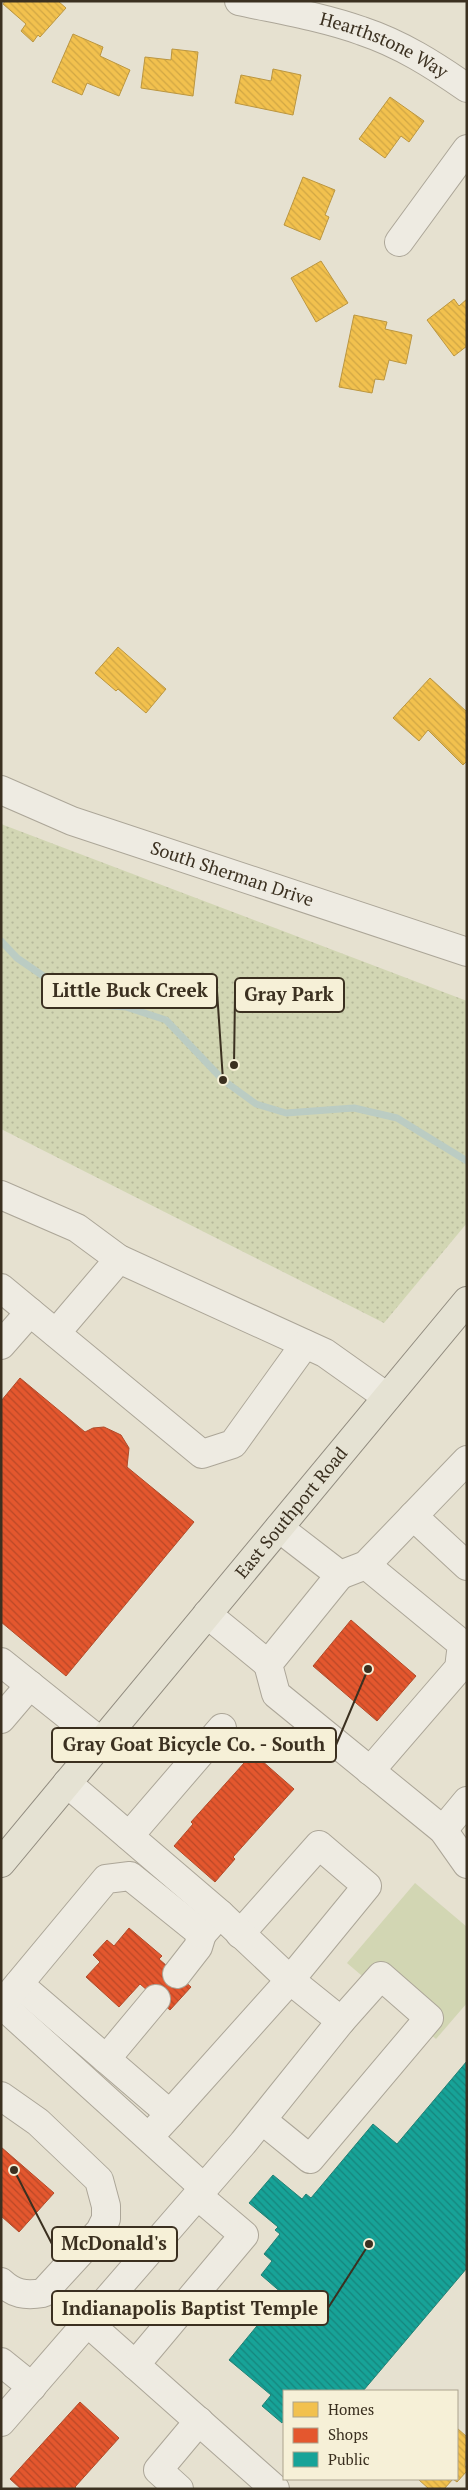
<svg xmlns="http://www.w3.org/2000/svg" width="468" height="2490" font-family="'PT Serif',serif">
  <defs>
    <pattern id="park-dots" width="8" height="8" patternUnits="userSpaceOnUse" patternTransform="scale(1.25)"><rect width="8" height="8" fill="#d2d6b3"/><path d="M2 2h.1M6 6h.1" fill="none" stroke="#b5b89a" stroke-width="1.8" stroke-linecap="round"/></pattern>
    <pattern id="homes-back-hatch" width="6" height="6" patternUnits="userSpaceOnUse" patternTransform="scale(1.25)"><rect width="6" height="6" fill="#f2c14e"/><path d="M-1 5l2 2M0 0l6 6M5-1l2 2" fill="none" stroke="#d0a644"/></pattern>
    <pattern id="shops-back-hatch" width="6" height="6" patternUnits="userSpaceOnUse" patternTransform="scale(1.25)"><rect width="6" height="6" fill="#e4572e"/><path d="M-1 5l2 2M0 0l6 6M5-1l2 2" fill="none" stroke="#ba4827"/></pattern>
    <pattern id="public-back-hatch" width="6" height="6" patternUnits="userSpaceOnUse" patternTransform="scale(1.25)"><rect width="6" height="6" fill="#17a398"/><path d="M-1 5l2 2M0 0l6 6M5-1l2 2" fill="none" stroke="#16857c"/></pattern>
  </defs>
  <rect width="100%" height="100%" fill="#e6e1d0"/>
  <polygon fill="#d2d6b3" points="415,1883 467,1927 467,2003 436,2039 347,1963"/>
  <polygon fill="url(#park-dots)" points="1,824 467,1001 467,1223 384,1323 1,1129"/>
  <g fill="url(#homes-back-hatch)" stroke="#bb9640">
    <polygon points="5,1 58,1 66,8 40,37 38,35 33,42 21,31 26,24 3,4"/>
    <polygon points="73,34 103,47 100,56 130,70 119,96 87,83 82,95 52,82"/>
    <polygon points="172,49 198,52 193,96 141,88 145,57 171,60"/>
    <polygon points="273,69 301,75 293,115 235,103 241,75 271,81"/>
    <polygon points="390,97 424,121 409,142 401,136 385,158 359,139"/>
    <polygon points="303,177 335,190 325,215 329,217 320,240 284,225"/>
    <polygon points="321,261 348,303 316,322 291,278"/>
    <polygon points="454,299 459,306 467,299 467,346 454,356 427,320"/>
    <polygon points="354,315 387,322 385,329 412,335 406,364 389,360 384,380 375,379 372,393 339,387"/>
    <polygon points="118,647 166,689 146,713 118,689 116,691 95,673"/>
    <polygon points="430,678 467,712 467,761 463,765 428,730 419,741 393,718"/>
    <polygon points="457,2428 467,2437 465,2465 467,2471 457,2482 453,2479 457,2479"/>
    <polygon points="418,2479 453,2479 444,2489 429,2489"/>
  </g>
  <g fill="url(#shops-back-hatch)" stroke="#b14b2a">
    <polygon points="20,1378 85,1432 93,1428 104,1427 121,1435 129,1448 127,1467 194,1522 66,1676 1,1622 1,1401"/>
    <polygon points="351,1620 416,1676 377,1721 313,1666"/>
    <polygon points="253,1753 294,1789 233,1857 235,1859 215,1882 174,1846 193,1824 191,1822"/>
    <polygon points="129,1928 162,1956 159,1959 191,1987 170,2010 140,1984 119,2007 86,1977 100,1962 93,1955 107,1940 114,1946"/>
    <polygon points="1,2147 54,2193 19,2232 1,2216"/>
    <polygon points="80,2402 119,2438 75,2487 77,2489 21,2489 10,2479"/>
  </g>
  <polygon fill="url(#public-back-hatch)" stroke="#228074" points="467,2061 467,2268 363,2391 284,2391 284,2420 282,2423 262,2406 271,2395 229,2360 283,2294 261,2275 272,2261 264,2254 280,2234 275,2230 278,2227 249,2203 273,2175 302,2199 306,2194 311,2198 373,2124 397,2144"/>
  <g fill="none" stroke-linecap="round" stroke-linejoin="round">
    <polyline stroke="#bbccc3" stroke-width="7" points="1,941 17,958 84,1004 126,1007 166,1020 223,1080 256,1104 286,1113 354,1108 397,1118 467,1161"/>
    <defs>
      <g id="minor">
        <path id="s1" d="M239 1C280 10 323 17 362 31 401 44 434 65 467 88"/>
        <polyline points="399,242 467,149"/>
        <path id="s2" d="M1 790 72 821 467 952"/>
        <polyline points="1,1195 77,1228 119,1259 325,1353 387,1397"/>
        <polyline points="1,1288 30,1312"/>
        <polyline points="56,1333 119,1259"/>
        <polyline points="1,1345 30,1312 202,1454 233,1444 305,1344"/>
        <polyline points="413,1516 467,1566"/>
        <polyline points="279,1528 340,1575 366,1565 467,1460"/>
        <polyline points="366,1565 462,1644 459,1668 370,1771"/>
        <polyline points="340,1575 268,1664 276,1694 443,1830 467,1864"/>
        <polyline points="207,1614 268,1664"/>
        <polyline points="1,1662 101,1742"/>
        <polyline points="1,1719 30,1685"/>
        <polyline points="443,1830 467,1801"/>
        <polyline points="129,1836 222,1728"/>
        <polyline points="177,1974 198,1947 202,1934"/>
        <polyline points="19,1984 170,2114 158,2127"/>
        <polyline points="1,2004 204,2188"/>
        <polyline points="2,2004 106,1879 130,1876 202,1934 220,1914"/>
        <polyline points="106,2059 156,1999"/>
        <path d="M1 2096 38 2122 99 2180 106 2206V2219L100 2231 43 2293C25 2296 14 2294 1 2282"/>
        <polyline points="170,2114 290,1980 367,1886 319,1845 240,1934"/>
        <polyline points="262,2120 310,2159 429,2018 381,1976 341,2021"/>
        <polyline points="88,2323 275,2489"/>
        <polyline points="1,2362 32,2387"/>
        <polyline points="135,2365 244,2235 198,2196"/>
        <polyline points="1,2422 243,2143 341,2021 290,1980 220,1914 67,1783"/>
        <polyline points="179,2489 158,2470 199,2421"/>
      </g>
      <g id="major">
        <path id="s3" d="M1 1863 467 1301"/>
      </g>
    </defs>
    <use href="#minor" stroke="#aca698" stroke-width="30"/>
    <use href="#major" stroke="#918b7f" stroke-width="30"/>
    <use href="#minor" stroke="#eeebe2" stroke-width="28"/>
    <use href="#major" stroke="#e5e2d3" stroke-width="28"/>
  </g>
  <g text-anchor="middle" stroke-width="5" stroke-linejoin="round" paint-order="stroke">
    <g font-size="18" fill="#3b3020" stroke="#f6f0d7">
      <text dy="6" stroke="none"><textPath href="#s1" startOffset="152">Hearthstone Way</textPath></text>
      <text dy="6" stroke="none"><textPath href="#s2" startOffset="246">South Sherman Drive</textPath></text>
      <text dy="6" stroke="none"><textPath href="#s3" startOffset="455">East Southport Road</textPath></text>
    </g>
  </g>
  <path fill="none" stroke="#3b3020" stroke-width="2" d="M223 1080L217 991M234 1065L235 995M368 1669L336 1745M14 2170L52 2244M369 2244L328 2308"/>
  <g fill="#3b3020" stroke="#f6f0d7" stroke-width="2">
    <circle cx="223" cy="1080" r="5"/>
    <circle cx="234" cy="1065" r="5"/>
    <circle cx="368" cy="1669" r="5"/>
    <circle cx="14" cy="2170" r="5"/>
    <circle cx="369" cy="2244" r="5"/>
  </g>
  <g fill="#f6f0d7" stroke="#3b3020" stroke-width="2">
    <rect x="42" y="974" width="175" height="34" rx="5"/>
    <rect x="235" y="978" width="109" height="34" rx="5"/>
    <rect x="52" y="1728" width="284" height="34" rx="5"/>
    <rect x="52" y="2227" width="125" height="34" rx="5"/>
    <rect x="52" y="2291" width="276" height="34" rx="5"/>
  </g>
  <g font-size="19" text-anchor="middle" font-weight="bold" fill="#3b3020">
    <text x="130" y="997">Little Buck Creek</text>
    <text x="289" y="1001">Gray Park</text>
    <text x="194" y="1751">Gray Goat Bicycle Co. - South</text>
    <text x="114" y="2250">McDonald's</text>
    <text x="190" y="2315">Indianapolis Baptist Temple</text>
  </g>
  <rect width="468" height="2490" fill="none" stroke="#3b3020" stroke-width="5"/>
  <rect x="283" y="2390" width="175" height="90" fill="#f6f0d7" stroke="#aba38e"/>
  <rect x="293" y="2402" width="25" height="15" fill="#f2c14e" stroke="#aba38e"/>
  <text x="328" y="2415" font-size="15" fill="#3b3020">Homes</text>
  <rect x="293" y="2428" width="25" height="15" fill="#e4572e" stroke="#aba38e"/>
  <text x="328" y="2440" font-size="15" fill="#3b3020">Shops</text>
  <rect x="293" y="2452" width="25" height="15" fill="#17a398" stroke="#aba38e"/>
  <text x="328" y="2465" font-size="15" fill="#3b3020">Public</text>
</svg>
